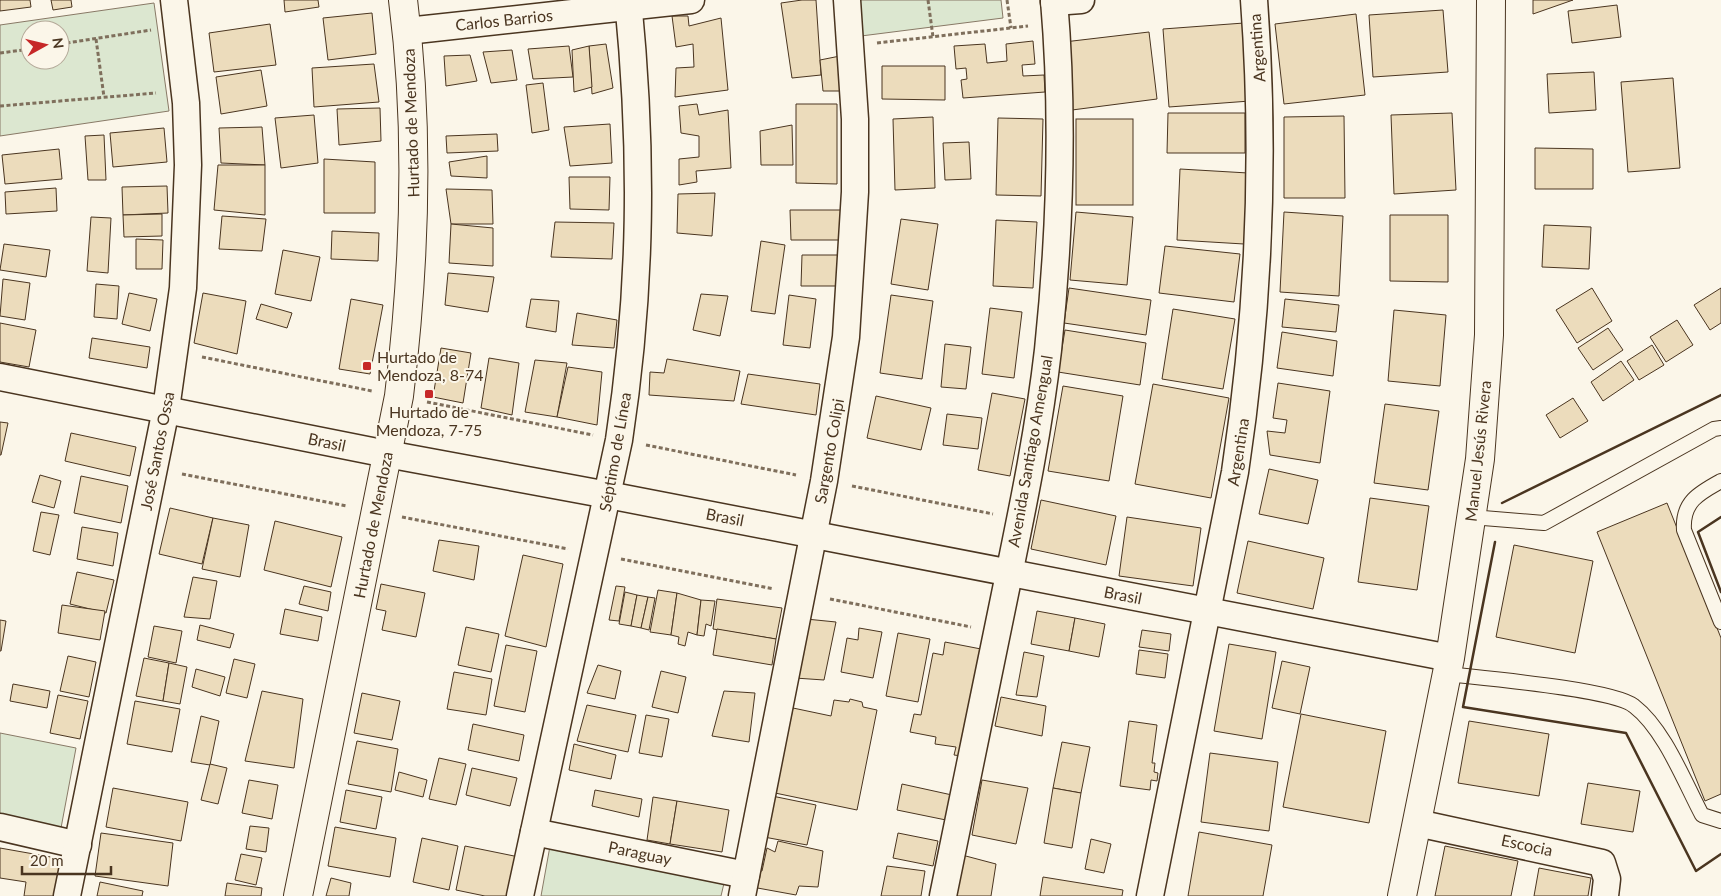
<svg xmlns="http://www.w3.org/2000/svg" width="1721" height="896" font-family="Lato,sans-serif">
  <rect width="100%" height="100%" fill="#fbf6e9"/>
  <g fill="#dce7d0" stroke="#887966" fill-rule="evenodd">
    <polygon points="856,0 1001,0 1003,18 861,36"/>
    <path d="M154 3 169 111 0 136V25ZM30 30H60V60H30Z"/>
    <polygon points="0,733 76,748 61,828 0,816"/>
    <polygon points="550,846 725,879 721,896 541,896"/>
  </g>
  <g fill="#ecdcbc" stroke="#4a3520">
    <polygon points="0,0 30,0 31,7 0,11"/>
    <polygon points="51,0 71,0 72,7 53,10"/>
    <polygon points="284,0 318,0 319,7 285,12"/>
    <polygon points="802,0 816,0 821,75 792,78 781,3"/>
    <polygon points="1533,0 1573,0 1533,14"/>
    <polygon points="1617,5 1621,37 1572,43 1568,11"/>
    <polygon points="1443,10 1448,72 1373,77 1369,15"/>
    <polygon points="372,13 376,54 328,60 323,18"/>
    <polygon points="1356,14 1365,95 1284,104 1275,24"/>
    <polygon points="672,16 688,16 689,26 721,18 728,90 675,97 676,68 694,67 693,44 676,47"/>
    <polygon points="1244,23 1250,101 1169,107 1163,29"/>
    <polygon points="270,24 276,65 214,72 209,33"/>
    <polygon points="1149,32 1157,99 1072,110 1064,42"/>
    <polygon points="1033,41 1035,64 1022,65 1023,76 1044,75 1045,92 963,98 961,80 967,79 966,68 956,69 954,46 985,44 987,63 1007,61 1006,44"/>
    <polygon points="606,44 613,88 592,94 589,46"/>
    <polygon points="569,46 573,77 533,79 528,49"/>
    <polygon points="589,46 592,87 574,92 572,50"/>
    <polygon points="512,50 517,80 491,83 483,52"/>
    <polygon points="470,55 477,81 446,86 444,56"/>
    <polygon points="840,56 844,91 823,91 820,60"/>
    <polygon points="374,64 379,102 314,107 312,68"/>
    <polygon points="882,66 945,66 945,100 882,99"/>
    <polygon points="261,70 267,106 221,114 216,77"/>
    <polygon points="1594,72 1596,110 1549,113 1547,74"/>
    <polygon points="1673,78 1680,168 1628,172 1621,82"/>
    <polygon points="543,83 549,130 532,133 526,85"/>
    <polygon points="697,104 699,115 728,110 731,168 696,171 697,182 679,185 679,159 699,157 699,136 681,133 679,106"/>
    <polygon points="796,104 837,104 837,184 796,183"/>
    <polygon points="380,108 381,141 339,145 337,109"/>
    <polygon points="1168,113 1245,113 1245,153 1167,153"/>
    <polygon points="1452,113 1456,190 1394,194 1391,115"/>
    <polygon points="314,115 318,163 281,168 275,118"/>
    <polygon points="1344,116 1345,198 1284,198 1284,117"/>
    <polygon points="933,117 935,188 895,190 893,119"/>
    <polygon points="998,118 1043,119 1041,196 996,195"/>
    <rect x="1076" y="119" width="57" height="86"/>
    <polygon points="610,124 612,163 570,166 564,127"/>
    <polygon points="792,125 793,165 761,165 760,131"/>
    <polygon points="262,127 265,165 221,163 219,128"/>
    <polygon points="164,128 167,162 113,167 110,133"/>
    <polygon points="497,134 498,151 447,153 446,136"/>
    <polygon points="104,135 106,180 88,180 85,136"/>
    <polygon points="969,142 971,179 945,180 943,143"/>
    <polygon points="1535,148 1593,149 1593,189 1535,189"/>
    <polygon points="59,149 62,179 5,184 2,155"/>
    <polygon points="487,156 487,178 451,176 449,162"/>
    <polygon points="324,159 375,162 375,213 324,213"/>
    <polygon points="218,165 265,165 265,215 214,210"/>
    <polygon points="1180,169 1248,173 1244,244 1177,240"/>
    <polygon points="569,177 610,177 609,210 570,209"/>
    <polygon points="167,186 168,213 123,215 122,187"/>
    <polygon points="56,188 57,211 6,214 5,192"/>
    <polygon points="446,189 492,190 493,224 451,224"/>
    <polygon points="715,193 712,236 677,233 678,194"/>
    <polygon points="790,210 848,210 848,240 791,240"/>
    <polygon points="1076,212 1133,217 1127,285 1070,280"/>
    <polygon points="1284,212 1343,216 1339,296 1280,292"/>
    <polygon points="162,214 162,236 124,237 123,215"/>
    <polygon points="1390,215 1448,215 1448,282 1390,281"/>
    <polygon points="222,216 266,219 262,251 219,249"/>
    <polygon points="91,217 111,218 108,273 87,271"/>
    <polygon points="901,219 938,224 928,290 891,284"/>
    <polygon points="996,220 1037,222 1033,288 993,286"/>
    <polygon points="555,222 614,223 612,259 551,257"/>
    <polygon points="451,224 493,228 493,266 449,263"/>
    <polygon points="1544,225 1591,227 1589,269 1542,267"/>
    <polygon points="332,231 379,233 378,261 331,259"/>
    <polygon points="136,239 163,240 162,269 136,269"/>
    <polygon points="761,241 785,245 775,314 751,311"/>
    <polygon points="4,244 50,250 46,277 0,270"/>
    <polygon points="1165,246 1240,254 1234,302 1159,293"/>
    <polygon points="283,250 320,257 311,301 275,294"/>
    <polygon points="802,255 838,255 838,286 801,286"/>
    <polygon points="448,273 494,277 488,312 445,305"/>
    <polygon points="3,279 30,283 25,320 0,316"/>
    <polygon points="96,284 119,286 117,319 94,317"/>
    <polygon points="1069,288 1151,300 1146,335 1064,323"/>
    <polygon points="1592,288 1612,321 1577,343 1556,310"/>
    <polygon points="1721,288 1721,323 1710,330 1694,305"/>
    <polygon points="129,293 157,299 150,331 122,324"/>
    <polygon points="203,293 246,301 237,354 194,343"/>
    <polygon points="701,294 728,296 720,336 693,330"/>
    <polygon points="789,295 816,299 810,348 783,345"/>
    <polygon points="891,295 933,301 922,379 880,373"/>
    <polygon points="351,299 383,305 370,374 339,369"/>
    <polygon points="531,299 559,301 556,332 526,327"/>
    <polygon points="1285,299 1339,305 1336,332 1282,327"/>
    <polygon points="261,304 292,313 287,328 256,319"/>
    <polygon points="990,308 1022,312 1014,378 982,374"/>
    <polygon points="1173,309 1235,319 1223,389 1162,379"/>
    <polygon points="1394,310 1446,315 1440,386 1388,381"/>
    <polygon points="577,313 617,320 614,348 572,345"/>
    <polygon points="1677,320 1693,345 1666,362 1650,337"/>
    <polygon points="0,323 36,330 29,367 0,362"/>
    <polygon points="1608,328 1623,350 1593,370 1578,348"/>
    <polygon points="1065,330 1146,343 1140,385 1058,372"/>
    <polygon points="1282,332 1337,341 1333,376 1277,368"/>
    <polygon points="92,338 150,347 147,368 89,358"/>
    <polygon points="945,344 971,347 966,389 941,387"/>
    <polygon points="1652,345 1664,365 1639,380 1627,361"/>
    <polygon points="441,348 471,353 463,403 433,397"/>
    <polygon points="489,358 519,363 512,415 481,408"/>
    <polygon points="667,359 740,371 734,401 649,395 650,372 664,373"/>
    <polygon points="535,360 567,363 557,417 525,412"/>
    <polygon points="1621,361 1634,380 1603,401 1591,382"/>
    <polygon points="568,367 602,372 597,425 557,417"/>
    <polygon points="748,374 820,384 816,415 741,404"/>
    <polygon points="1278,383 1330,391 1320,463 1270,455 1267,431 1285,433 1287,420 1273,418"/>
    <polygon points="1153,384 1229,398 1211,498 1135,484"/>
    <polygon points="1063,386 1123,396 1109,481 1048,471"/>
    <polygon points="992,393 1025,399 1010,476 978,470"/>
    <polygon points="876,396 931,408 921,450 867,438"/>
    <polygon points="1573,398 1588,421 1560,438 1546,415"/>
    <polygon points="1385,404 1439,411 1428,490 1374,483"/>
    <polygon points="947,414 982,418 978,449 943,445"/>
    <polygon points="0,422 8,423 1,455 0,455"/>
    <polygon points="71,433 136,447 130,476 65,461"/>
    <polygon points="1269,469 1318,480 1308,524 1259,514"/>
    <polygon points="40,475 61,481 54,508 32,502"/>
    <polygon points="81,476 128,486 121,523 74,513"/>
    <polygon points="1370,498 1429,506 1417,590 1358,582"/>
    <polygon points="1041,500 1116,516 1106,565 1031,549"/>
    <polygon points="1667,503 1721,638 1721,794 1705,801 1597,532"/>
    <polygon points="170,508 213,518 202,564 159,554"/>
    <polygon points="41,512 59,515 50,555 33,551"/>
    <polygon points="1127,517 1201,528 1193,586 1119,576"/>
    <polygon points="213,518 249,525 240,577 202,569"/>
    <polygon points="275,521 342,537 331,587 264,570"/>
    <polygon points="82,527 118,533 113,566 77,559"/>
    <polygon points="439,540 479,546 474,580 433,571"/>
    <polygon points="1248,541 1324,558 1313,609 1237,593"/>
    <polygon points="1514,545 1593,561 1575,653 1496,637"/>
    <polygon points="523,555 563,564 546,647 505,636"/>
    <polygon points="77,572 114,580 106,613 70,604"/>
    <polygon points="193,577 217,581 210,619 184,617"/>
    <polygon points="381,584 425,593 416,637 382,630 386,611 376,609"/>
    <polygon points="304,586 331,592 328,611 299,604"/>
    <polygon points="616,586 625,587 619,621 609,620"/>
    <polygon points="658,590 677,593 671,635 650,632"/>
    <polygon points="625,592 637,595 631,626 619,624"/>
    <polygon points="677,593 701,600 697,635 688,632 685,646 678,644 679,637 671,635"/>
    <polygon points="637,595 648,597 641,628 631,626"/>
    <polygon points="648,597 655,598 649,630 641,628"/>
    <polygon points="717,599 782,608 776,639 713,629"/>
    <polygon points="701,600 715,601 711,626 706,624 704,636 697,635"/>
    <polygon points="62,605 105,611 100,640 58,633"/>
    <polygon points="285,609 322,617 318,641 280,634"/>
    <polygon points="1037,611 1075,618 1069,651 1031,644"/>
    <polygon points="1075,618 1105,624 1099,657 1069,651"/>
    <polygon points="806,619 836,622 824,680 795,678"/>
    <polygon points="0,620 6,621 1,651 0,651"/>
    <polygon points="200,625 234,634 230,648 197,640"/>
    <polygon points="154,626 182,631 176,663 148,657"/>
    <polygon points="466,627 499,634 491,672 458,665"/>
    <polygon points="859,628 882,632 873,678 841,672 847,638 858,640"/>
    <polygon points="717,629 776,639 772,665 713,655"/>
    <polygon points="1142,630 1171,634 1169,651 1139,647"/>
    <polygon points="898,633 930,639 918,702 886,696"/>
    <polygon points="945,642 981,649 962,756 954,755 956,747 935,744 936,737 910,732 914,714 921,715 933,653 943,655"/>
    <polygon points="1229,644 1276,652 1262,739 1214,731"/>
    <polygon points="506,645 537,651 525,712 494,706"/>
    <polygon points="1139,650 1168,654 1165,678 1136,674"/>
    <polygon points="1024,652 1044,656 1037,697 1016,695"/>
    <polygon points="68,656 96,662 89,697 60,691"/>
    <polygon points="144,658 169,663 163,701 136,696"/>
    <polygon points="234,659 255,664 247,698 226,693"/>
    <polygon points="1282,661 1310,667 1300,714 1272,708"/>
    <polygon points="169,663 187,667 180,704 163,701"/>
    <polygon points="598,665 621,671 615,699 587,693"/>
    <polygon points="196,669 225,677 220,696 192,687"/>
    <polygon points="661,671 686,677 678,713 652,707"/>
    <polygon points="454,672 492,679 486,715 447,709"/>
    <polygon points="13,684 50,691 47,708 10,701"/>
    <polygon points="262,691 303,699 294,768 245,761"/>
    <polygon points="724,691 755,693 749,742 712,736"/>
    <polygon points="362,693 400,701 392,740 354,733"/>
    <polygon points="58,695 88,701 80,739 50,733"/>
    <polygon points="1001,697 1046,706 1042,736 995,726"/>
    <polygon points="850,699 862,702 863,707 877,710 857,810 775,793 793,708 831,716 834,700 849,702"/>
    <polygon points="135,701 180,709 172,752 127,744"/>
    <polygon points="587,705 636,715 628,752 577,741"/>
    <polygon points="1301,714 1386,731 1369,823 1283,807"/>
    <polygon points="646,715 669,719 662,757 639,753"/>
    <polygon points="201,716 219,721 210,765 191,762"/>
    <polygon points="1129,721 1157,725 1152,763 1155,763 1154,772 1158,773 1157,781 1151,780 1150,790 1120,786"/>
    <polygon points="1469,721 1549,734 1539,796 1458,783"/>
    <polygon points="473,724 524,735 519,761 468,750"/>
    <polygon points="357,741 398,749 391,792 348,784"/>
    <polygon points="1062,742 1090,747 1081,793 1053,788"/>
    <polygon points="574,744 616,755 611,779 569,770"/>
    <polygon points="1210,753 1278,762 1269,831 1201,822"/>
    <polygon points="439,758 466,764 456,805 429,799"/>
    <polygon points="210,764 227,768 218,804 201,800"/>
    <polygon points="472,768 517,778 510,806 466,795"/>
    <polygon points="399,772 427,780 423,797 395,790"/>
    <polygon points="249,780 278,785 272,819 242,813"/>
    <polygon points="982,780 1028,788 1016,844 972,835"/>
    <polygon points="1588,783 1640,791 1633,832 1581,824"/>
    <polygon points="902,784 952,795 946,820 897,810"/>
    <polygon points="113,788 188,802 181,841 106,827"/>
    <polygon points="1053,788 1081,793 1072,848 1044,843"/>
    <polygon points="346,790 382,797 376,829 340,822"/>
    <polygon points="595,790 642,799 639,817 592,806"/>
    <polygon points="772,796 816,805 807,845 764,837"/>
    <polygon points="653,797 677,801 670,844 647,840"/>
    <polygon points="677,801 729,810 722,852 670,844"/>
    <polygon points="250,826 269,828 266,852 246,849"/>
    <polygon points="335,827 396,838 390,877 328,866"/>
    <polygon points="1199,832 1272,845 1263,896 1188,896"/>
    <polygon points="101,833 173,843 168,886 95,876"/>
    <polygon points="898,833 938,841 933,866 893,858"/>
    <polygon points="422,838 458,846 449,890 413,882"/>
    <polygon points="1091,839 1111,844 1104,873 1085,869"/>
    <polygon points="778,841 823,851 818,887 799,886 796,895 752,887 755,871 762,871 767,848 775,852"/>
    <polygon points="465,846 519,857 511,896 485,896 456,890"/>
    <polygon points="1445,846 1518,861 1511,896 1435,896"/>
    <polygon points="0,848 62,859 56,896 24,896 26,882 0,878"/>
    <polygon points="241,854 262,858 256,885 235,880"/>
    <polygon points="962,855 996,864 991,896 954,896"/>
    <polygon points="887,866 925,871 921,896 881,896"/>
    <polygon points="1539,868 1591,878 1588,896 1534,896"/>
    <polygon points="1043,877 1123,890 1122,896 1040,896"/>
    <polygon points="331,878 351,883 349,896 326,896"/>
    <polygon points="100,882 143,891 142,896 97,896"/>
    <polygon points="227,883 262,888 261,896 225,896"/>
  </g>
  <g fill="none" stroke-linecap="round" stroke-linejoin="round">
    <defs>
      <g id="service">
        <path d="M1721 481C1699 493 1682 502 1684 530L1721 622"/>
        <polyline points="1471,517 1544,523 1714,429 1721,428"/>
        <path d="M1447 674C1481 678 1613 689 1634 706 1664 729 1684 781 1702 815L1721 821"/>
      </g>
      <g id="minor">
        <polyline points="1054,2 1081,0"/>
        <polyline points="407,31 691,0"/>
        <polyline points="0,377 387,454 608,495 1450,658"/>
        <polyline points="1417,823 1602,863 1607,879 1605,896"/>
        <polyline points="0,827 78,845"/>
        <polyline points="534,832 746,875"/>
        <polyline points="67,896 166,409 183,288 188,165 186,103 174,0"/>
        <path d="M520 896 619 440C642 289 643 152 628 0"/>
        <polyline points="742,896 824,481 846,337 855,192 855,119 847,0"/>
        <path d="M943 896C964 792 986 688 1007 584 1023 506 1039 429 1048 350 1060 234 1064 116 1054 0"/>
        <path d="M1150 896 1235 472C1259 313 1266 160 1254 0"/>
      </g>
      <polyline id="tertiary" points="1402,896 1450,658 1480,459 1489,335 1491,0"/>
      <path id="secondary" d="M298 896 399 396C415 264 420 132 403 0"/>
    </defs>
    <use href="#service" stroke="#4a3520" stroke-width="16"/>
    <use href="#minor" stroke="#4a3520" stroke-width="29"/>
    <use href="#tertiary" stroke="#4a3520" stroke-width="30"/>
    <use href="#secondary" stroke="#4a3520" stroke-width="30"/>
    <g stroke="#7f6f5c" stroke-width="3" stroke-dasharray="4 2.5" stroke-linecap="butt">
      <polyline points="928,0 933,37"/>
      <polyline points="1007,0 1011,28"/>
      <polyline points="96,39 104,97"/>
      <polyline points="877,43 1028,26"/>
      <polyline points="60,44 151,30"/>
      <polyline points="0,53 30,49"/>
      <polyline points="0,106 156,93"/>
      <polyline points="202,357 372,391"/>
      <polyline points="427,402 593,435"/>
      <polyline points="646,445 796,475"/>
      <polyline points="182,474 347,506"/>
      <polyline points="852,486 993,514"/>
      <polyline points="402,517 568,549"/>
      <polyline points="621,559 774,589"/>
      <polyline points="830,599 971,627"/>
    </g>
    <use href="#service" stroke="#fbf6e9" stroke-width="14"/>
    <use href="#minor" stroke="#fbf6e9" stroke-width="26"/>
    <use href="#tertiary" stroke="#fbf6e9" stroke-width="28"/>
    <use href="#secondary" stroke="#fbf6e9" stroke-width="28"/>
    <g stroke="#4a3520" stroke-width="2.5">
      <polyline points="1502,503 1721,395"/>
      <polyline points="1721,517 1698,532 1721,592"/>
      <polyline points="1495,542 1463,707 1626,733 1696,871 1721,854"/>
    </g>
  </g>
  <g fill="#c62828" stroke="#fbf6e9" stroke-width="2">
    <rect x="362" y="361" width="10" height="10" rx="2.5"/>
    <rect x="424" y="389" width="10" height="10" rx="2.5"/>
  </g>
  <g text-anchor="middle" stroke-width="4" stroke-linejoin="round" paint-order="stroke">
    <g font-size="16" fill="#4a3520" stroke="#fbf6e9">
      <text transform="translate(504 20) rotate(-6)" y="6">Carlos Barrios</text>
      <text transform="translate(1257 48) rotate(-94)" y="6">Argentina</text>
      <text transform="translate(411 123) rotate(-92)" y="6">Hurtado de Mendoza</text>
      <text transform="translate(327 442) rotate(12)" y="6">Brasil</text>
      <text transform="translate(157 451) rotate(-79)" y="6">José Santos Ossa</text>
      <text transform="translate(829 451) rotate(-80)" y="6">Sargento Colipi</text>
      <text transform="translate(1030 451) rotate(-80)" y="6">Avenida Santiago Amengual</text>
      <text transform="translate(1478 451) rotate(-84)" y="6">Manuel Jesús Rivera</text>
      <text transform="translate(615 452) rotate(-80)" y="6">Séptimo de Línea</text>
      <text transform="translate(1238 452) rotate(-81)" y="6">Argentina</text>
      <text transform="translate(725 517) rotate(11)" y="6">Brasil</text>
      <text transform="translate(373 525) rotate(-79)" y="6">Hurtado de Mendoza</text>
      <text transform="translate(1123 595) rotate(11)" y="6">Brasil</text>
      <text transform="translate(1527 845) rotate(12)" y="6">Escocia</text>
      <text transform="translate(640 853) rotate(12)" y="6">Paraguay</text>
    </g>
    <g font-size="16" fill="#4a3520" stroke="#fbf6e9" text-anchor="start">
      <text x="377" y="363">Hurtado de<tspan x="377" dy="18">Mendoza, 8-74</tspan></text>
      <text x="429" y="418" text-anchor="middle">Hurtado de<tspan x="429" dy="18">Mendoza, 7-75</tspan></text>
    </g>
  </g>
  <g transform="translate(45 45) rotate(82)"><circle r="24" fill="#fbf6e9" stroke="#b4a999"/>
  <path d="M0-4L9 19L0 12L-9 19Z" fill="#c62828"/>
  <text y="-8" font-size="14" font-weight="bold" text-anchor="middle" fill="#4a3520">N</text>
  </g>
  <path d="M22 866v8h89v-8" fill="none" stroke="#4a3520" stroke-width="2.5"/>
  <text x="30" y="866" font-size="15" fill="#4a3520" stroke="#fbf6e9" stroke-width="4" paint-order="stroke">20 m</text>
</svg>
